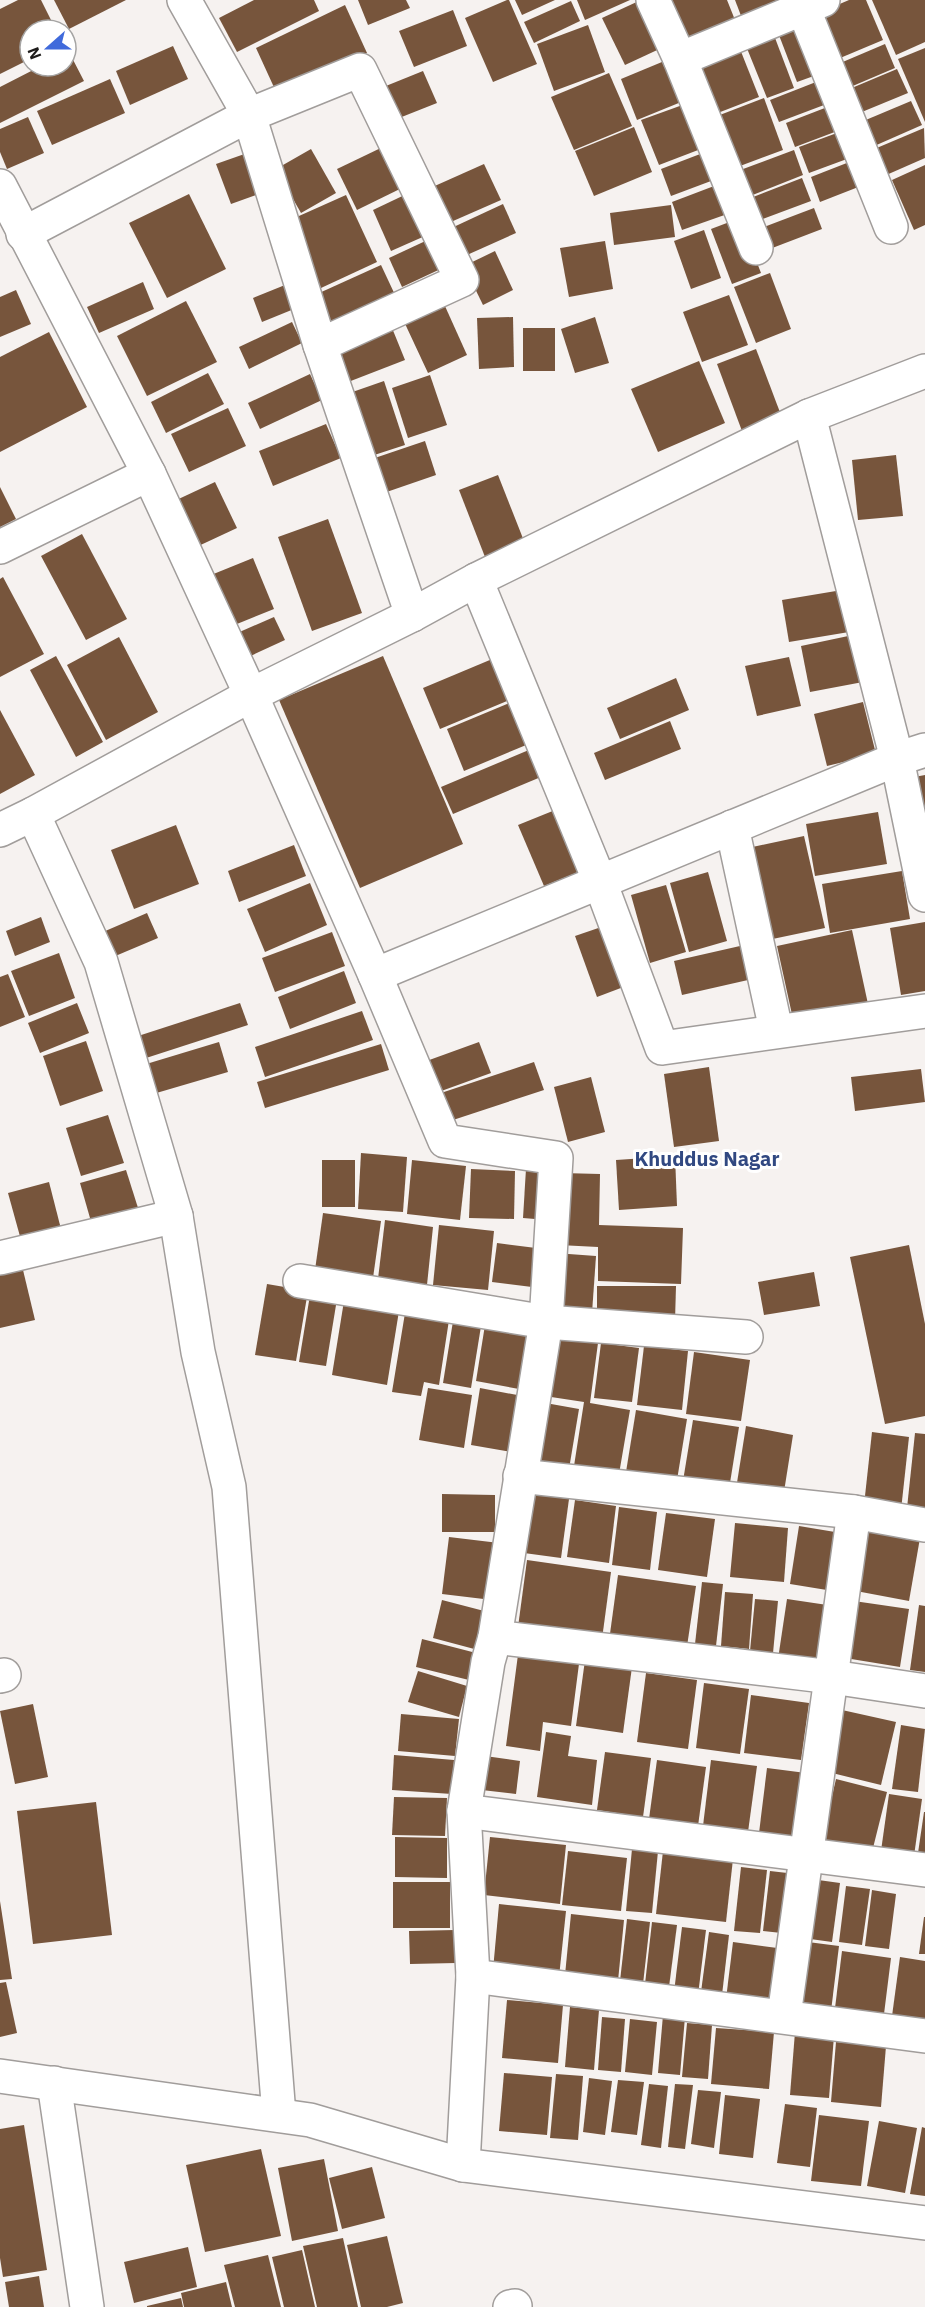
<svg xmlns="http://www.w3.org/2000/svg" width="925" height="2307" font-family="'IBM Plex Sans',sans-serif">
  <rect width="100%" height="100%" fill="#f6f2f0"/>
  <g fill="#77553c">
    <polygon points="18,0 41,0 56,30 30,30 30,59 0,74 0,9"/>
    <polygon points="54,0 126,0 69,29"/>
    <polygon points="254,0 314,0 319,11 237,52 219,18"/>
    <polygon points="358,0 406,0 410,8 368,25"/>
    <polygon points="507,0 509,0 537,64 493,82 465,18"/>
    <polygon points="515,0 555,0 522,15"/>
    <polygon points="577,0 630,0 585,20"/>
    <polygon points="641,0 668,45 625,65 602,18"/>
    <polygon points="660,0 727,0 737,25 679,48"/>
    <polygon points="735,0 795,0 743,21"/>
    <polygon points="849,0 866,0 883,40 833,61 814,15"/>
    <polygon points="872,0 925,0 925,42 896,55"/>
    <polygon points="571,1 580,21 534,43 524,22"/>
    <polygon points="345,5 367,53 278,96 256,48"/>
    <polygon points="453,10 467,46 414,67 399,31"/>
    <polygon points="805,19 825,72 797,82 777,30"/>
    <polygon points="588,25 605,72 554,91 537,44"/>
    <polygon points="772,30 794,88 767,98 744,41"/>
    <polygon points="738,44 759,97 710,116 690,63"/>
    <polygon points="885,44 895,68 848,88 838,64"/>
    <polygon points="173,46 188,79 130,105 116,71"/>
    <polygon points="925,48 925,122 898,59"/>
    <polygon points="69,52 84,81 0,123 0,87 41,66 66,66 66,54"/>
    <polygon points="674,57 691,98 637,120 621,79"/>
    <polygon points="897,69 908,93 857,114 847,90"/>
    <polygon points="423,71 437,103 389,122 376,90"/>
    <polygon points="609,73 632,126 574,150 551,97"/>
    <polygon points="110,79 125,113 52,145 37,111"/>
    <polygon points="816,82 824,105 779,122 770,100"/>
    <polygon points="764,98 783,150 732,169 712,118"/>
    <polygon points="911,101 922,125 872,147 861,122"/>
    <polygon points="688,103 706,147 659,165 641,120"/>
    <polygon points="830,106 840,130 795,147 786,123"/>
    <polygon points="28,117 44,153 7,169 0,152 0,129"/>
    <polygon points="634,127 652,172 594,196 575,151"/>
    <polygon points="924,128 925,158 884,176 872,150"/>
    <polygon points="845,130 855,156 809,173 799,147"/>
    <polygon points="387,145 408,185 357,210 337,169"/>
    <polygon points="311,149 336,193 301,213 276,169"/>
    <polygon points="794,150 803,175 745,198 735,172"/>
    <polygon points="253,151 267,191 231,204 216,164"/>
    <polygon points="708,151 719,178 671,196 661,169"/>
    <polygon points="857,159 866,184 820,202 811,177"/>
    <polygon points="484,164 501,200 444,225 428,189"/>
    <polygon points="925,165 925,225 914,230 892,180"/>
    <polygon points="802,178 811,201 757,221 748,199"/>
    <polygon points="722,183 733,212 682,230 672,202"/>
    <polygon points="415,190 434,232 391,251 373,210"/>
    <polygon points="189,194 226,269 167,298 129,223"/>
    <polygon points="346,195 377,262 321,288 290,220"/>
    <polygon points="503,204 516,233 458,259 445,231"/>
    <polygon points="671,205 675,237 614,245 610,213"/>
    <polygon points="814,208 822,229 767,250 759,229"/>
    <polygon points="740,218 761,273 732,284 711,229"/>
    <polygon points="704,230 721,278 691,289 674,241"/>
    <polygon points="434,237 447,266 402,287 389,258"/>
    <polygon points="605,241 613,289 569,297 560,248"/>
    <polygon points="495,251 513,290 483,305 464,266"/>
    <polygon points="381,265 396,297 332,327 317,294"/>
    <polygon points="770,273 791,329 756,343 734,287"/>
    <polygon points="143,282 154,309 99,333 87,307"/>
    <polygon points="285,285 294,309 262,322 253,298"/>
    <polygon points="16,290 31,324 0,337 0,297"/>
    <polygon points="440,295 467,355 428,373 400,313"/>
    <polygon points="729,295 748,345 702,362 683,312"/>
    <polygon points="186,301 217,362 147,396 117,336"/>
    <polygon points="513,317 514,367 479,369 477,318"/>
    <polygon points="595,317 609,363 575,373 561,329"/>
    <polygon points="292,322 302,343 249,369 239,347"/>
    <polygon points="390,323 405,360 343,384 328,347"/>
    <rect x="523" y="328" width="32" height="43"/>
    <polygon points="49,332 87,407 0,452 0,357"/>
    <polygon points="756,349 781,415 742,431 717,364"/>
    <polygon points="699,361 725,423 658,452 631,389"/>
    <polygon points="208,373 224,404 166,433 151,402"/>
    <polygon points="310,374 322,400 260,429 248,403"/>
    <polygon points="430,375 447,425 408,438 392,388"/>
    <polygon points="384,381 405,445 362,459 341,396"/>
    <polygon points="228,408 246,446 189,472 171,434"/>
    <polygon points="326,424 341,458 273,486 259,451"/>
    <polygon points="425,441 436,475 375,496 363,462"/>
    <polygon points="896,455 903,516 858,520 852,460"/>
    <polygon points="498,475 524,541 485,557 459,490"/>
    <polygon points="215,482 237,528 192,549 170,503"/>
    <polygon points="0,487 16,519 0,527"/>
    <polygon points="328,519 362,613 312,631 278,537"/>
    <polygon points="82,534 127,619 86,640 41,556"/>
    <polygon points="253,558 274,609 232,626 211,575"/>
    <polygon points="3,577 44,654 0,677 0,579"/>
    <polygon points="842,590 849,632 789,642 782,600"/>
    <polygon points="274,617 285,640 246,658 235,634"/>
    <polygon points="853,635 863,682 810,692 801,646"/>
    <polygon points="119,637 158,712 106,740 67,665"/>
    <polygon points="56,656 103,742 76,757 30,670"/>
    <polygon points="383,656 463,844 360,888 279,700"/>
    <polygon points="497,657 514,698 440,729 423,688"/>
    <polygon points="789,657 801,706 757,716 745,666"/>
    <polygon points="676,678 689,710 620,739 607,708"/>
    <polygon points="514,701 531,743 464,771 447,729"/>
    <polygon points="863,702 876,754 827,766 814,714"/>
    <polygon points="0,710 35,775 0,794"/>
    <polygon points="670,721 681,749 605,780 594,753"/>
    <polygon points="536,747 548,774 453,814 441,787"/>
    <polygon points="925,775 925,856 909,778"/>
    <polygon points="565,806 591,867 544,886 518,825"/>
    <polygon points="878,812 887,864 815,876 806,824"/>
    <polygon points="176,825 199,884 134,909 111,850"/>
    <polygon points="804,836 825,928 763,941 743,849"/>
    <polygon points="294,845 306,876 239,902 228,871"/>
    <polygon points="902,871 910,919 830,933 822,884"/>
    <polygon points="708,872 727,941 689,952 670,883"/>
    <polygon points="310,883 327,925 265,952 247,909"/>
    <polygon points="666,885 686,952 650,963 631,895"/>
    <polygon points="147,913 158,938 113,957 103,932"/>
    <polygon points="41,917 50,942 15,956 6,931"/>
    <polygon points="925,922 925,991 901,995 890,928"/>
    <polygon points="613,923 634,983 597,997 575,936"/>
    <polygon points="852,930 868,1004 793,1019 777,946"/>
    <polygon points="332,932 345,966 275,992 262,958"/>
    <polygon points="740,946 748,980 682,995 674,961"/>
    <polygon points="59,953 75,998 29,1016 11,971"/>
    <polygon points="344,971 356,1003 290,1029 278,997"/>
    <polygon points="8,974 25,1017 0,1027 0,977"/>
    <polygon points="77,1003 89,1033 40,1053 28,1023"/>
    <polygon points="240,1003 248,1025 143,1059 135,1037"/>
    <polygon points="362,1011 373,1040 265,1077 255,1047"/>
    <polygon points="86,1041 103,1091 60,1106 43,1056"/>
    <polygon points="219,1042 228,1072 153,1094 143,1065"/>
    <polygon points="479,1042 491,1073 433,1094 421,1063"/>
    <polygon points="381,1044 389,1070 265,1108 257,1082"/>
    <polygon points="534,1062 544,1090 450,1121 441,1093"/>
    <polygon points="709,1067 719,1141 674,1147 664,1074"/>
    <polygon points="921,1069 925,1102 855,1111 851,1077"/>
    <polygon points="591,1077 605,1132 568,1142 554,1087"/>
    <polygon points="108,1115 124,1163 81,1176 66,1128"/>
    <polygon points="361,1153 407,1157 403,1212 358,1209"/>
    <polygon points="675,1156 677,1206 619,1210 616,1160"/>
    <rect x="322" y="1160" width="33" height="47"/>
    <polygon points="412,1160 466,1166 460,1220 407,1214"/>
    <polygon points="471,1169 515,1171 514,1219 469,1218"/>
    <polygon points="526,1169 550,1171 547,1220 523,1218"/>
    <polygon points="126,1170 139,1211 92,1225 80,1183"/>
    <polygon points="562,1173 600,1174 599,1225 683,1228 681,1284 598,1281 598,1247 559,1245"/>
    <polygon points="49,1182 61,1229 21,1240 8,1193"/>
    <polygon points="323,1213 381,1221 373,1278 315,1270"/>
    <polygon points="385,1220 433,1227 427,1285 378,1279"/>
    <polygon points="439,1225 494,1231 488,1290 433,1285"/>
    <polygon points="497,1243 544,1249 540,1288 492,1282"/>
    <polygon points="909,1245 925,1324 925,1416 885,1424 850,1257"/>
    <polygon points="555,1253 596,1256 592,1313 552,1310"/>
    <polygon points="23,1270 35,1320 0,1328 0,1275"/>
    <polygon points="814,1272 820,1306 764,1315 758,1282"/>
    <polygon points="267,1284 308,1291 296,1361 255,1355"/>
    <polygon points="597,1286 676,1286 675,1321 597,1321"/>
    <polygon points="310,1295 337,1299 326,1366 299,1362"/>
    <polygon points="344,1301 399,1311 387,1385 332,1375"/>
    <polygon points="405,1313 449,1320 439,1385 424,1382 421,1396 392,1392"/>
    <polygon points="454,1315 482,1320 471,1388 443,1383"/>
    <polygon points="485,1325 539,1334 530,1391 476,1381"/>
    <polygon points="546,1335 598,1343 590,1403 630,1410 619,1474 574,1466 584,1402 538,1395"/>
    <polygon points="601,1343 639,1348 632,1402 594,1398"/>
    <polygon points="644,1346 688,1351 682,1410 637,1405"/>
    <polygon points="694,1352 750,1360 741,1421 686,1414"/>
    <polygon points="428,1388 472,1395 464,1448 419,1440"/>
    <polygon points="480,1388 528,1397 518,1453 471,1445"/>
    <polygon points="540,1402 579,1409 569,1469 529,1462"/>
    <polygon points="636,1410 687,1419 677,1480 626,1472"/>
    <polygon points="693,1420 739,1427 729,1489 683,1481"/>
    <polygon points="746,1426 793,1435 783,1498 736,1489"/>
    <polygon points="872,1432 909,1437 901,1510 864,1505"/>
    <polygon points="915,1433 925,1434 925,1510 907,1508"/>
    <polygon points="442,1494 495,1495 495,1532 442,1532"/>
    <polygon points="532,1494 569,1499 561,1558 524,1553"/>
    <polygon points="575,1500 616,1506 609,1563 567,1557"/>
    <polygon points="619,1507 657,1512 650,1570 612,1565"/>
    <polygon points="666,1513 715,1519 707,1577 658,1570"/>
    <polygon points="735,1523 788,1528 784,1582 730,1577"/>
    <polygon points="799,1526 841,1533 833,1591 790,1584"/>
    <polygon points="867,1528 920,1538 909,1601 856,1591"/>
    <polygon points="449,1537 499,1543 492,1600 442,1594"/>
    <polygon points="527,1560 611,1572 602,1639 518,1627"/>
    <polygon points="618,1575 696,1586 686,1653 609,1641"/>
    <polygon points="702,1582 723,1584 716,1646 695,1644"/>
    <polygon points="725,1592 753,1594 749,1649 721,1646"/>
    <polygon points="755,1599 778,1601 773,1653 750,1651"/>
    <polygon points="787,1599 834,1606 825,1666 778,1659"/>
    <polygon points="442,1600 488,1612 478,1650 433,1638"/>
    <polygon points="847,1600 909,1609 900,1667 839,1657"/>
    <polygon points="919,1605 925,1606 925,1672 910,1670"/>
    <polygon points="422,1639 480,1654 473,1681 416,1667"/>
    <polygon points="519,1647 580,1656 571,1726 543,1722 540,1751 506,1746"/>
    <polygon points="585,1660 632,1667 623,1733 576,1726"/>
    <polygon points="418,1671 467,1686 459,1717 408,1702"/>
    <polygon points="646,1673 697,1680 688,1749 637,1742"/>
    <polygon points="704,1683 749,1689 740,1754 696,1748"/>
    <polygon points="751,1695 809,1703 801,1760 744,1753"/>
    <polygon points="33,1704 48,1777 15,1784 0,1711"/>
    <polygon points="842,1710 896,1722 881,1785 828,1772"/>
    <polygon points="401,1714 459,1719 455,1756 398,1751"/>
    <polygon points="901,1725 925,1729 918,1792 892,1789"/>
    <polygon points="546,1732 571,1736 568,1756 597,1760 592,1805 537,1797"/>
    <polygon points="605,1752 651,1758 643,1817 597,1810"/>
    <polygon points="394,1755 454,1760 452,1794 392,1790"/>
    <polygon points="478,1755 520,1761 516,1794 473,1789"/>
    <polygon points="657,1760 706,1767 698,1826 649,1819"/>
    <polygon points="711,1760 757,1766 748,1832 703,1826"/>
    <polygon points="767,1768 806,1773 798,1838 759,1833"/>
    <polygon points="836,1779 887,1792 871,1856 821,1844"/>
    <polygon points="889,1794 922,1799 914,1856 881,1851"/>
    <polygon points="394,1797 447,1798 445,1836 392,1835"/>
    <polygon points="96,1802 112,1935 33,1944 17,1811"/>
    <polygon points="924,1812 925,1812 925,1854 918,1853"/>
    <polygon points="395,1837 447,1838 447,1878 395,1877"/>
    <polygon points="490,1837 566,1845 560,1904 484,1895"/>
    <polygon points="632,1849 658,1851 652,1913 626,1911"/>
    <polygon points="568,1851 627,1858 621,1911 562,1905"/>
    <polygon points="663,1851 733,1859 726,1922 656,1914"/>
    <polygon points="741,1867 767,1870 760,1933 734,1931"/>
    <polygon points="770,1871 796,1874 791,1934 763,1931"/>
    <polygon points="811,1879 840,1883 832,1942 803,1938"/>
    <rect x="393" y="1882" width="57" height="46"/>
    <polygon points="846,1886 870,1889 862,1945 839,1942"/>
    <polygon points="872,1890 896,1894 889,1949 865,1946"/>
    <polygon points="0,1901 12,1979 0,1980"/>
    <polygon points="499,1904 566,1911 559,1977 493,1970"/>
    <polygon points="571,1914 624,1920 618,1981 565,1975"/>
    <polygon points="924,1917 925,1917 925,1954 919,1954"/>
    <polygon points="627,1919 650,1922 643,1984 620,1981"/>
    <polygon points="652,1922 677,1925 669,1987 645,1984"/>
    <polygon points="682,1927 706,1930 698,1995 674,1992"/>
    <polygon points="455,1930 456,1963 410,1964 409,1931"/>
    <polygon points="709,1932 729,1935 722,1995 701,1992"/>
    <polygon points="800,1941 839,1946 831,2011 792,2005"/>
    <polygon points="733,1942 785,1949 778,2005 726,1999"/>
    <polygon points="842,1951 891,1958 884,2014 835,2008"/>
    <polygon points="900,1957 925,1961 925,2021 892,2016"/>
    <polygon points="6,1982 17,2033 0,2037 0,1983"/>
    <polygon points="507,2000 563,2005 558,2063 502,2058"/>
    <polygon points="570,2007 599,2010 594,2070 565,2067"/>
    <polygon points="663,2015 685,2017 680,2075 658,2073"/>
    <polygon points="602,2017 625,2019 621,2072 598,2070"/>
    <polygon points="630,2019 657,2022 652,2075 625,2072"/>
    <polygon points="687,2023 712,2025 708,2079 682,2077"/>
    <polygon points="716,2028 774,2032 769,2089 711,2084"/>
    <polygon points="795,2032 834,2036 829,2098 790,2095"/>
    <polygon points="836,2042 886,2046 881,2107 831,2102"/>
    <polygon points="504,2073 552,2077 547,2135 499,2131"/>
    <polygon points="556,2074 583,2076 578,2140 550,2138"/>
    <polygon points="589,2078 612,2081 605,2135 583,2132"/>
    <polygon points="618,2080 644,2082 637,2135 611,2132"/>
    <polygon points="649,2084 668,2086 661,2148 641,2145"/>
    <polygon points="675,2084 693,2085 685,2149 668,2147"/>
    <polygon points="698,2090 721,2092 714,2148 691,2144"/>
    <polygon points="725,2095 760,2099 753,2158 719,2154"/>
    <polygon points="785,2104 817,2108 810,2167 777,2163"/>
    <polygon points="819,2115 869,2121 861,2186 811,2181"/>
    <polygon points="879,2121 917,2128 905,2193 867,2186"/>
    <polygon points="24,2125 47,2270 3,2277 0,2258 0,2129"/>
    <polygon points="922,2127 925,2128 925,2196 910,2194"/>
    <polygon points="261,2149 281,2236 205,2252 186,2165"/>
    <polygon points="324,2159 338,2231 292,2241 278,2168"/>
    <polygon points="372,2167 385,2218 342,2229 329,2178"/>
    <polygon points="387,2236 403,2303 387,2307 361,2307 347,2245"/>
    <polygon points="343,2238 358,2307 317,2307 303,2246"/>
    <polygon points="188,2247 197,2287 134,2303 124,2262"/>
    <polygon points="302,2250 315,2307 284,2307 272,2257"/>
    <polygon points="268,2255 281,2307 235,2307 224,2265"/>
    <polygon points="39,2276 44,2307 9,2307 5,2282"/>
    <polygon points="226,2282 232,2307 184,2307 181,2293"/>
    <polygon points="181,2298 183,2307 147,2307 147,2306"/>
  </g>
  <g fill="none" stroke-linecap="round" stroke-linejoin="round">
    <defs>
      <g id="minor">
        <polyline points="184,0 249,115 320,345 412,615"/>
        <polyline points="653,0 680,59 756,248"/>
        <polyline points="800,0 891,227"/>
        <polyline points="680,59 823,0"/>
        <polyline points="0,186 149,474 251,695 375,975 445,1141 556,1158 546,1322 495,1637 488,1662 464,1811 473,1976 463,2165"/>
        <polyline points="23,234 249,115 360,70 462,280 320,345"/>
        <polyline points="925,371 809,416 897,759 925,895"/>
        <polyline points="0,547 149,474"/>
        <polyline points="476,580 600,882 662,1048 925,1011"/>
        <polyline points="33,814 101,962 176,1216 198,1352 229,1487 279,2115"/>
        <polyline points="732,827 776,1030"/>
        <polyline points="0,830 33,814 251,695 412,615 476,580 809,416"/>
        <polyline points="375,975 897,759 925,750"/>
        <polyline points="0,1258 176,1216"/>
        <polyline points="300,1281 546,1322 746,1337"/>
        <polyline points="520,1476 854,1512 925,1525"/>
        <polyline points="495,1637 832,1677 925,1691"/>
        <polyline points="0,1676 4,1675"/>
        <polyline points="464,1811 925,1870"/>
        <polyline points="473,1976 925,2036"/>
        <polyline points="784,2016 854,1512"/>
        <polyline points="54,2083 87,2307"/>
        <polyline points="510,2307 515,2306"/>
      </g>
      <polyline id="secondary" points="0,2076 310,2120 463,2165 925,2223"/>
    </defs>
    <use href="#minor" stroke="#a19d9b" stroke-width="36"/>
    <use href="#secondary" stroke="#a19d9b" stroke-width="36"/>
    <use href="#minor" stroke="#fff" stroke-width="33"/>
    <use href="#secondary" stroke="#fff" stroke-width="33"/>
  </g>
  <g text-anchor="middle" stroke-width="6" stroke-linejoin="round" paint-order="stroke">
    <g font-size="20" font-weight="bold" fill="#314881" stroke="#fff">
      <text x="707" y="1166">Khuddus Nagar</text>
    </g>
  </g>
  <g transform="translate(48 48) rotate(249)"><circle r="28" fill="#ffffff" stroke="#a5a4a3" stroke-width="1.5"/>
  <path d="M0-4.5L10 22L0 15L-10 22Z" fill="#406adb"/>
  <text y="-9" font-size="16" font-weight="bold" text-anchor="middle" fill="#1d1b1a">N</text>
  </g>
</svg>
